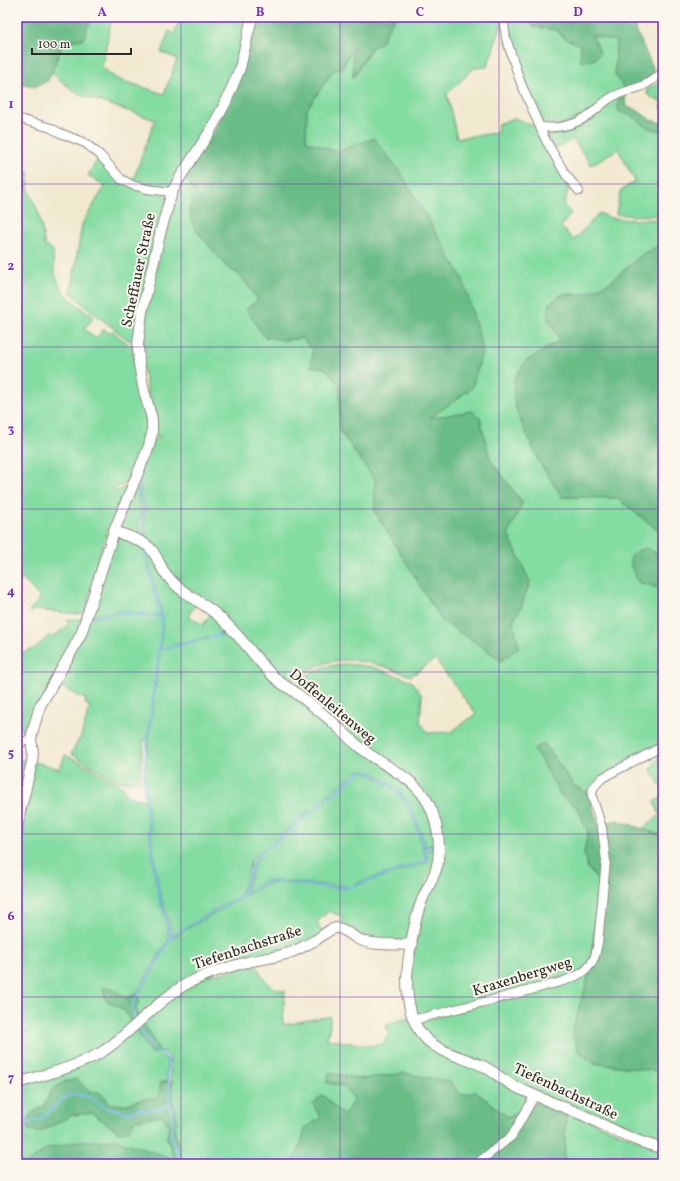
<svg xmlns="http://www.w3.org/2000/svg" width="680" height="1181" font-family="Vollkorn,serif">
  <rect width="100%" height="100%" fill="#fbf7ec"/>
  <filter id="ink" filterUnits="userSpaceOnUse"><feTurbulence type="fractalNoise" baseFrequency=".025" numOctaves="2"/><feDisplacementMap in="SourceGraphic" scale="8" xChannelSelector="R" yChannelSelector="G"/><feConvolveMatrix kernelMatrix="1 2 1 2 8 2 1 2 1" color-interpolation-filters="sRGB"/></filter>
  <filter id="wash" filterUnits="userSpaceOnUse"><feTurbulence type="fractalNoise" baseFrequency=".012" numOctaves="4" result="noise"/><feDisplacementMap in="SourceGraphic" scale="16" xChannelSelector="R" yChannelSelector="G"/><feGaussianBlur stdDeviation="0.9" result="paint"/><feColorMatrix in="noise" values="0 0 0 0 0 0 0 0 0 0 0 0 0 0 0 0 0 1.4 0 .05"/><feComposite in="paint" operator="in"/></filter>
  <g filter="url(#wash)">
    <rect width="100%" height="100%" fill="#f2e9d1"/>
    <g fill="#83dca1" stroke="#578466">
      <polygon points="95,17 112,17 102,67 117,79 164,94 177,59 161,52 169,31 174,34 181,17 250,17 245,39 227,95 172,186 167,188 132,183 155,120 78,94 51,73 64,41 83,39 91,19"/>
      <path d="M396 17H500L501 27 487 67 474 68 447 94 457 138 497 133 498 124 514 118 536 127 569 187 564 206 571 213 561 227 574 240 599 213 611 218 632 220 663 219V244L644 253 609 283 585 294H563L548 319 560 340 525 362 514 401 518 415 540 463 562 497 617 498 663 534V556L646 548 638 582 663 589V743L627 761 589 793 574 786 544 743 562 797 577 807 589 832 584 852 588 868 600 883 591 960 578 974 417 1017 412 1010 411 967 422 905 436 875 435 812 384 762 296 689V687L301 680 311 673 324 667 343 664 360 665 376 668 413 682 422 696 420 722 428 733 451 732 476 714 435 659 411 676C383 666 353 654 323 664 309 668 298 680 284 683L187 592 146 542 144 525 145 509 140 493V484L137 481 154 439 156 438H159L160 436 155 435 141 355 146 358 148 355 141 348 143 325 175 193 185 176 195 193 189 210 228 268 241 276 259 300 284 340 302 338 313 350 325 368 340 385V431L375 480V512L487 650 501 660 513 621 521 607 530 582 508 534 522 502 490 459 480 418 472 411 429 419 337 152 306 141 307 109 333 71 343 67 354 47V77L371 48Z"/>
      <polygon points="504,17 528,17 534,27 557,30 563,37 581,45 581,62 592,35 616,41 615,74 625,90 589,113 566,124 545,124 540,119 518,73"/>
      <polygon points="663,81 663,109 661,108 663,103 652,98 647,94 647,89"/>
      <polygon points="619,97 618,111 630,114 650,129 663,131 663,215 633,216 616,214 620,191 635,181 618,149 591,165 573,139 554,150 546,135 550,131"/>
      <path d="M99 157 120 180 166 195 167 198 136 338 133 341 128 340C109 325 89 310 71 293L82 224 105 186 88 175Z"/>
      <path d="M17 167 29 172 28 188 39 214 45 246 53 250C54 260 53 270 57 279 62 295 81 307 94 317L84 329 96 338 104 329 109 333 112 331 133 348C132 354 134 360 135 366 138 386 146 406 146 426 146 445 137 462 130 479L127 478 126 483 114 489 116 492 127 485 110 525 98 558 86 611 83 613 77 614 36 610 29 612 40 598 23 579 17 584Z"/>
      <polygon points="136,485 142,512 139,525 143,541 122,529 120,524"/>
      <path d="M119 536 133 544 143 545 154 592H156L145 549 197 603 188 616 203 625 211 613 231 631 218 634 219 636 233 633 275 682 400 776 424 800 436 843 425 847C419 827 413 805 397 789 393 786 389 783 385 780 377 775 368 770 359 770L252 859 241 895 176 933 171 937V928L160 895 154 857 144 779 160 650 211 638 210 636 160 649 163 622 159 600 156 601 161 616 130 612H118L89 616 113 540Z"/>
      <polygon points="118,613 129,614 161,617 162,622 147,739 144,740 139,783 119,781 113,779 71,754 81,736 90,706 85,704 86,699 77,696 56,683 89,618"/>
      <path d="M70 619H81L83 620 27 737 17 725V706L24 690 17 687V653C34 651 37 647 49 635L52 638 69 624 66 620Z"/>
      <polygon points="663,749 663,790 651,770"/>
      <path d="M65 755 80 762 124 788 126 796 145 800C149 831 152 862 158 893 161 909 170 925 168 941L136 994 127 998 111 988 106 1000 124 1010 133 1025 91 1056 17 1081V852L23 812 35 762 60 769Z"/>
      <polygon points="17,759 30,761 17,817"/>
      <path d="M360 772C368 772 377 778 383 782 387 785 392 788 396 791 414 809 419 836 426 860L356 884V886L427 862 429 861 425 851 437 847 436 855 409 936 403 940 369 941 341 925 343 917 329 911 317 922 322 933 288 950 226 965 138 1019 136 1007 139 1001 138 996 169 943 176 935 266 884 278 883 346 889 345 886 266 881 245 893 254 864 258 857Z"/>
      <polygon points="663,796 663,834 660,835 642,829 660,815 654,802"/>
      <path d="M256 965C265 979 267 988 285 991L283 1025 330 1016V1026L327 1039 370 1046 382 1044 389 1035 386 1024 409 1018 414 1028 529 1098 526 1107 508 1117 476 1093 462 1095 405 1073 363 1079 329 1073 327 1083 344 1086 354 1099 344 1116 323 1095 313 1104 321 1118 306 1128 298 1153 289 1164H184L182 1162 174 1127 177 1120 173 1104 172 1082 170 1075V1058L164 1052 159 1051 148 1030 141 1023 162 1003 208 976Z"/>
      <polygon points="590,968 589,974 594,1063 663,1072 663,1145 655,1144 543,1095 435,1043 418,1023 421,1021 520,995"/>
      <path d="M135 1028 153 1053C159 1051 162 1057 167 1060L166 1076 168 1082H161L158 1099H143L123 1105 112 1104 99 1092 89 1091 77 1080 64 1082 52 1090 43 1107 31 1113 27 1122 17 1127V1084L77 1065Z"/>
      <polygon points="566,1111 663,1150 663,1164 564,1164"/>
      <polygon points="92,1113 119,1132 128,1131 135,1120 163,1116 169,1126 167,1138 175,1159 117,1140 49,1148 25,1164 17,1164 17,1142 20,1141 19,1131 27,1125 29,1131 40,1132 72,1115"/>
    </g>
    <g fill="#6abc87" stroke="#4a7459">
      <polygon points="17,17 95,17 91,19 83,39 64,41 48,81 34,87 17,82"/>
      <polygon points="255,17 396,17 393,19 381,43 371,48 353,78 353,48 343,67 333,71 307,109 306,141 337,152 374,138 401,173 463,279 483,350 472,388 430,418 472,411 480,418 490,459 522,503 508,534 530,582 521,607 513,621 519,647 501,661 487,650 442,621 375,512 375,480 340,431 340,385 325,368 311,367 313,350 302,338 284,340 264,337 246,309 258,300 241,276 228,268 194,228 189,210 195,193 185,176 216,128"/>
      <polygon points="528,17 635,17 633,23 656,75 642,83 625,90 615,74 616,41 592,35 600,52 596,59 581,62 580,45 563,37 557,30 534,27"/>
      <polygon points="625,95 626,107 635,109 651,120 663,123 663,131 650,129 630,115 618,111 619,97"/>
      <polygon points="663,244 663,534 617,498 562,497 540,463 518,415 514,401 514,379 525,362 560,340 548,319 550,303 563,294 585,294 609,283 644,253"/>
      <polygon points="646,548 663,556 663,561 661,563 663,564 663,589 638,582 631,566 630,558 637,551"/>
      <polygon points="544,743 574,786 589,793 598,825 617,820 660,835 663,834 663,1072 594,1063 578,1051 572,1032 589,974 600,883 588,868 584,852 588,832 577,807 562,797 534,749"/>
      <polygon points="103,988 111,988 127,998 136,994 139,1001 136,1007 138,1019 133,1025 124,1010 106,1000"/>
      <polygon points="141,1023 148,1030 159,1051 153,1053 150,1052 135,1028"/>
      <polygon points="329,1073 363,1079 405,1073 450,1082 462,1095 476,1092 508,1117 541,1100 566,1111 564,1164 289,1164 298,1153 306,1127 321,1118 313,1104 323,1095 344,1116 354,1099 344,1086 327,1083"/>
      <polygon points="77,1079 89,1091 99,1092 112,1104 123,1105 143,1099 158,1099 161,1082 172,1082 173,1104 177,1120 174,1127 182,1162 184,1164 25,1164 49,1148 78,1141 117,1140 175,1159 167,1138 169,1126 163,1116 135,1120 128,1131 119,1132 92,1113 72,1115 40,1132 29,1131 27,1122 31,1113 43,1107 52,1090 64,1082"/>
    </g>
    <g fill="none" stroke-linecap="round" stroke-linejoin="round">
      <g stroke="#7ebcf1" stroke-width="2">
        <polyline points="138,485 139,494 143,505 144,512 142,525 144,539"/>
        <polyline points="144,547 162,621 143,779 153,857 159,895 169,928 170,940"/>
        <polyline points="90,617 118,613 129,613 162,617"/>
        <polyline points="159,650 231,632"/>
        <path d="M242 897 253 863 257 857 361 771C368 771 377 777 383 781 387 784 392 786 396 790 413 805 418 828 424 849"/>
        <polyline points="136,1021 134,1017 133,1003 170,940 175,934 266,882 344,888 358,885 427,860 424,849 435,845"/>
        <path d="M139 1026C146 1038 146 1050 162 1053L164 1056 168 1059 167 1076 169 1080 170 1105 174 1120 170 1132 175 1148 178 1154 180 1164"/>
        <polyline points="17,1131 26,1123 41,1119 64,1098 74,1094 89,1097 104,1107 128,1113 140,1109 148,1111 170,1105"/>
        <polyline points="561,1162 562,1164"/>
      </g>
    </g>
  </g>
  <g filter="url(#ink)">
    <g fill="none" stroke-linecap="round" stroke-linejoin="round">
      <defs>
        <g id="minor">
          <polyline points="503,17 506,38 520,81 545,139 566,175 579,191"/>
          <polyline points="17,118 51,128 60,133 85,143 100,155 121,179 132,185 147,189 172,192"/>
          <path d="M541 127C561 129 577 125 593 112 599 107 605 101 612 97 622 92 632 90 642 86 649 83 656 77 663 73"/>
          <polyline points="17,744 31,739"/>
          <polyline points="413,1020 523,992 564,981 576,976 585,971 591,964 595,956 598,943 606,861 602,828 592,796 593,788 602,778 663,746"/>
          <polyline points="476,1164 512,1136 535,1095"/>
        </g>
        <g id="tertiary">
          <path d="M114 531C125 535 144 541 151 549 156 555 159 563 163 570 167 576 172 582 178 587 190 597 204 604 216 614 238 632 253 656 273 676 279 682 285 686 292 690 304 699 317 709 329 719 338 727 347 736 356 744 381 767 419 776 432 811 438 828 441 848 437 866 434 878 427 889 422 900 414 921 408 956 407 978 407 1000 410 1023 426 1039 442 1054 466 1058 485 1067 496 1073 505 1082 516 1087 539 1098 562 1106 585 1116 610 1128 636 1143 663 1148"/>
          <polyline points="17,832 19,816 32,762 33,753 31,739 34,726 40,706 72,651 81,634 114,531 149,446 152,433 152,419 144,391 139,364 138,345 142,312 161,230 172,192 179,179 209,133 226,102 240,68 252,17"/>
          <path d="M17 1083C45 1075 80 1066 105 1050 135 1029 158 999 190 982 208 973 228 967 247 962 262 959 278 957 292 952 300 949 308 944 316 940 322 936 330 928 337 928 344 928 352 936 358 939 371 946 397 944 412 945"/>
        </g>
      </defs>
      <use href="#minor" stroke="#8e8a7e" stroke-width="10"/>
      <use href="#tertiary" stroke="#8e8a7e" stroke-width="12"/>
      <use href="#minor" stroke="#fff" stroke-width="8"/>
      <use href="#tertiary" stroke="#fff" stroke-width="10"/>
    </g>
  </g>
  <path fill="none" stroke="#7b2cbf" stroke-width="1" stroke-opacity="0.55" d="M181 17V1164M340 17V1164M499 17V1164M17 184H663M17 347H663M17 509H663M17 672H663M17 834H663M17 997H663"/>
  <g text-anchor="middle" stroke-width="4" stroke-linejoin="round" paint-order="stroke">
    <g font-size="15" fill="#2b2b2b" stroke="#fbf7ec">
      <text transform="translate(138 270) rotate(-78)" y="5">Scheffauer Straße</text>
      <text transform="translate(333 706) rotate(40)" y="5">Doffenleitenweg</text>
      <text transform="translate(247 947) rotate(-18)" y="5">Tiefenbachstraße</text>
      <text transform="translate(522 976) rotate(-17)" y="5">Kraxenbergweg</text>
      <text transform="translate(566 1091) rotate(25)" y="5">Tiefenbachstraße</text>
    </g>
  </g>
  <rect width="680" height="1181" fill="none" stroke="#fbf7ec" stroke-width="44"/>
  <path d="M32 48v6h99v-6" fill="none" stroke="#2b2b2b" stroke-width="2"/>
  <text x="38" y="48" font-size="12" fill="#2b2b2b" stroke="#fbf7ec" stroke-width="3" paint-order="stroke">100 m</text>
  <rect x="22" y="22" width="636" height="1137" fill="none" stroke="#7b2cbf" stroke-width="1.5"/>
  <g font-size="13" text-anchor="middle" font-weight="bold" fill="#7b2cbf">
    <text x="102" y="16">A</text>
    <text x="260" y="16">B</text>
    <text x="420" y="16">C</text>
    <text x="578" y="16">D</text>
    <text x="11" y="108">1</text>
    <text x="11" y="270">2</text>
    <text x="11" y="433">3</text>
    <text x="11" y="595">4</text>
    <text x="11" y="757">5</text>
    <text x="11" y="920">6</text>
    <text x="11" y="1082">7</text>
  </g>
</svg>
